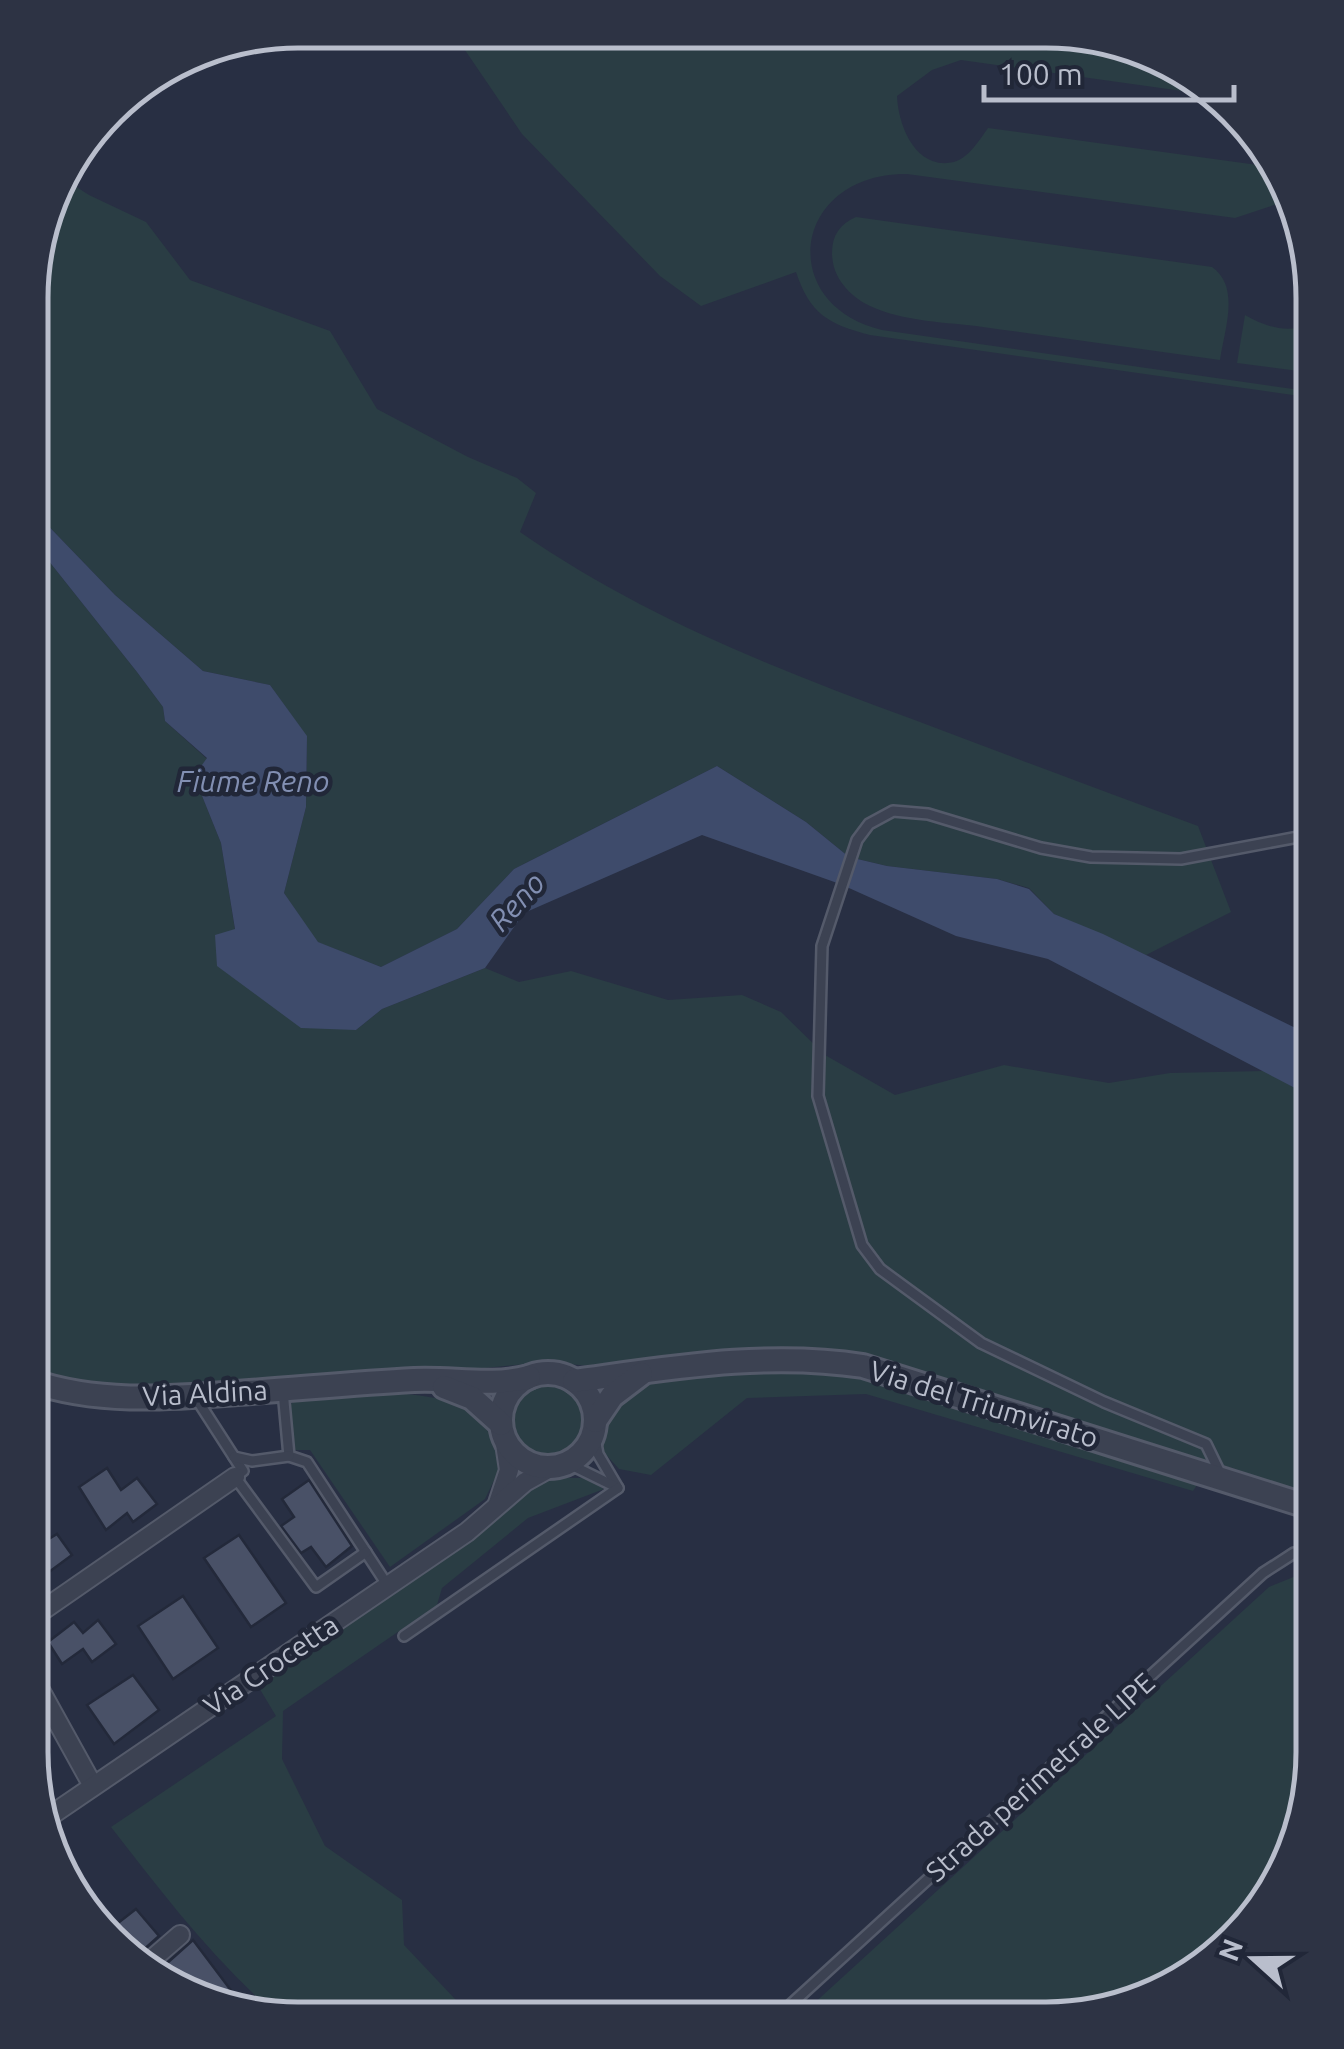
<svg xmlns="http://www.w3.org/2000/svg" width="1344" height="2049" font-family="Ubuntu,sans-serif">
  <rect width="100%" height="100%" fill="#282f43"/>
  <g fill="#2a3d44">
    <path d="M452 31 1098 35 1210 86 1218 96 961 60 932 70 897 96C898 124 915 171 954 162 969 158 980 139 988 128L1272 167 1293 194 1295 204 1274 205 1235 218 907 174C793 173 774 304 882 330L1314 392V398L870 335C828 324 810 314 796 272L701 306 660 276 522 134Z"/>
    <path d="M61 177 89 195 146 222 190 280 330 331 377 409 468 457 517 478 536 493 520 532C643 617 773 668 912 719 1007 755 1103 791 1198 826L1231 912 1146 955 1054 914 1029 888 997 879 887 866 849 857 806 822 717 766 514 869 457 929 381 967 317 942 284 893 306 807 307 737 270 685 203 671 115 595 32 509V262Z"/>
    <path d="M856 217 1212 267C1241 287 1224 331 1220 360 1141 349 1062 338 983 327 947 322 904 322 870 306 849 296 832 277 832 253 832 235 840 224 856 217Z"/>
    <path d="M1245 315C1268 328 1288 334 1314 323V373L1237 363Z"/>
    <polygon points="32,549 48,560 137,672 163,707 165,721 207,759 194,776 221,843 235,930 356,1030 382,1009 485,968 519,982 571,971 668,1000 742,995 781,1012 825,1055 895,1095 1004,1065 1109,1083 1170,1073 1264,1071 1314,1098 1313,1499 1233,1468 1186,1459 898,1367 817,1349 601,1367 546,1362 334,1383 212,1400 31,1384"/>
    <polygon points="757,1371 831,1371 912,1392 1197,1485 1193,1491 866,1394 747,1398 651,1475 619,1469 600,1448 605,1416 640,1385"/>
    <circle cx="548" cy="1421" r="37"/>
    <path d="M388 1392C442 1398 494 1399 501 1466L485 1499 390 1567 310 1450H293L289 1406 298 1397Z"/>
    <path d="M553 1478H585L604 1489 528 1518 442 1588 437 1605 283 1711 282 1759 325 1846 402 1900 404 1945 472 2017H279C214 1961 163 1894 111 1827L276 1716 258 1686 266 1680 415 1579 534 1483Z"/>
    <polygon points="1313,1573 1313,1770 1269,1901 1149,1998 1047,2019 798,2018 1269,1587 1301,1574"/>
  </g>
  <polygon fill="#3e4b6b" points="32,509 115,595 203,671 270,685 307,736 306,807 284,893 318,942 381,967 457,929 514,869 717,766 806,822 849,857 887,866 997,879 1029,889 1054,914 1103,934 1314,1037 1314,1098 1048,959 956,936 840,884 702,835 524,913 485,968 382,1009 356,1030 301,1028 217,966 215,935 235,929 221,843 194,776 207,758 165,721 163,707 137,672 48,560 32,549"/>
  <g fill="#495167" stroke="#23293a" stroke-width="2.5">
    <polygon points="107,1468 121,1490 137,1478 157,1504 133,1522 127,1513 106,1530 79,1487"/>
    <polygon points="309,1480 352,1546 326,1567 311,1547 301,1553 281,1526 294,1517 282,1499"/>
    <polygon points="30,1514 47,1540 57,1534 72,1555 30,1586"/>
    <polygon points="239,1535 286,1603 251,1627 204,1558"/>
    <polygon points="183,1596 218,1648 173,1679 138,1626"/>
    <polygon points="98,1620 116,1644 92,1662 83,1649 62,1664 48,1642 74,1622 83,1633"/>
    <polygon points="133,1675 159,1710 114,1744 87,1705"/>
    <polygon points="136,1909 159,1936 132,1960 109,1930"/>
    <polygon points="193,1940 245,2009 156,1973"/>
  </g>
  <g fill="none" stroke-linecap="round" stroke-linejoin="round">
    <defs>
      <g id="service">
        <polyline points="283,1391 289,1456 307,1462 388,1586"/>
        <polyline points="196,1398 243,1471 235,1477 316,1587 366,1552"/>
        <polyline points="594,1433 598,1454 618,1488"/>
        <polyline points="234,1457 252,1461 289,1456"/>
        <polyline points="567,1463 614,1486"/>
        <polyline points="1222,1477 1206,1444 1104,1402 981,1343 880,1269 862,1245 818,1096 822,946 857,840 869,824 893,811 928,814 1041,848 1091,857 1181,859 1314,834"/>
        <polyline points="404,1636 618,1488"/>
        <polyline points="776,2018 1263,1573 1294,1553 1313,1554"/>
      </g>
      <g id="minor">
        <polyline points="498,1503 509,1470 504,1437"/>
        <polyline points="30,1619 235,1477"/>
        <polyline points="30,1672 93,1786"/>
        <polyline points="44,1820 467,1532 525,1482 552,1467"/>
        <polyline points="143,1967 180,1935"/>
      </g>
      <g id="tertiary">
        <circle cx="548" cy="1420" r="47"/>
        <path d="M31 1381C97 1404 168 1398 237 1393 296 1389 355 1383 414 1380 453 1378 490 1387 529 1377"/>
        <path d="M574 1381C670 1368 766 1351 863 1366L1313 1508"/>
        <polyline points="444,1387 472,1398 501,1424"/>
        <polyline points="595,1421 612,1396 641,1374"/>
      </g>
    </defs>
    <use href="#service" stroke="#545a6a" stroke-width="14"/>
    <use href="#minor" stroke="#545a6a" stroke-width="22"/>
    <use href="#tertiary" stroke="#545a6a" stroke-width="28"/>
    <use href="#service" stroke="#3c4252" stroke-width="9"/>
    <use href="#minor" stroke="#3c4252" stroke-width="18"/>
    <use href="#tertiary" stroke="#3c4252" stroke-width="22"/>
  </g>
  <g text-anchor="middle" stroke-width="9" stroke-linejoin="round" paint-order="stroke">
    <g font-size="28" fill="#b9becc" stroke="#212738">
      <text transform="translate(205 1393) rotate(-3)" y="10">Via Aldina</text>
      <text transform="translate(984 1404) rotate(17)" y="10">Via del Triumvirato</text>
      <text transform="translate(271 1665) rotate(-34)" y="10">Via Crocetta</text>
      <text transform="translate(1040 1777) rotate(-42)" y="10">Strada perimetrale LIPE</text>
    </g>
    <g font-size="30" font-style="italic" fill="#828fb2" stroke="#212738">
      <text x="253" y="792">Fiume Reno</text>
      <text transform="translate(517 902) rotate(-48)" y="10">Reno</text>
    </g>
  </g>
  <path d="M0 0H1344V2049H0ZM298 48H1046A250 250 0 0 1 1296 298V1752A250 250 0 0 1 1046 2002H298A250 250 0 0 1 48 1752V298A250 250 0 0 1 298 48Z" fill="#2d3344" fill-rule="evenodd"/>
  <path fill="none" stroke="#b9becc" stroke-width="5" d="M298 48H1046A250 250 0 0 1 1296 298V1752A250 250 0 0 1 1046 2002H298A250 250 0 0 1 48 1752V298A250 250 0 0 1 298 48Z"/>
  <g transform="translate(1254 1959) rotate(291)" stroke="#212738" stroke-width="8" paint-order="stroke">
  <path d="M0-8L18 38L0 25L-18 38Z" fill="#b9becc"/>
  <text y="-15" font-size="28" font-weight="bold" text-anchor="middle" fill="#b9becc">N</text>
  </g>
  <path d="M984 85v15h250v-15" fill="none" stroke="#b9becc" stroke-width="5"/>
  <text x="999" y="85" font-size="30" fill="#b9becc" stroke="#212738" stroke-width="8" paint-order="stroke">100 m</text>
</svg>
